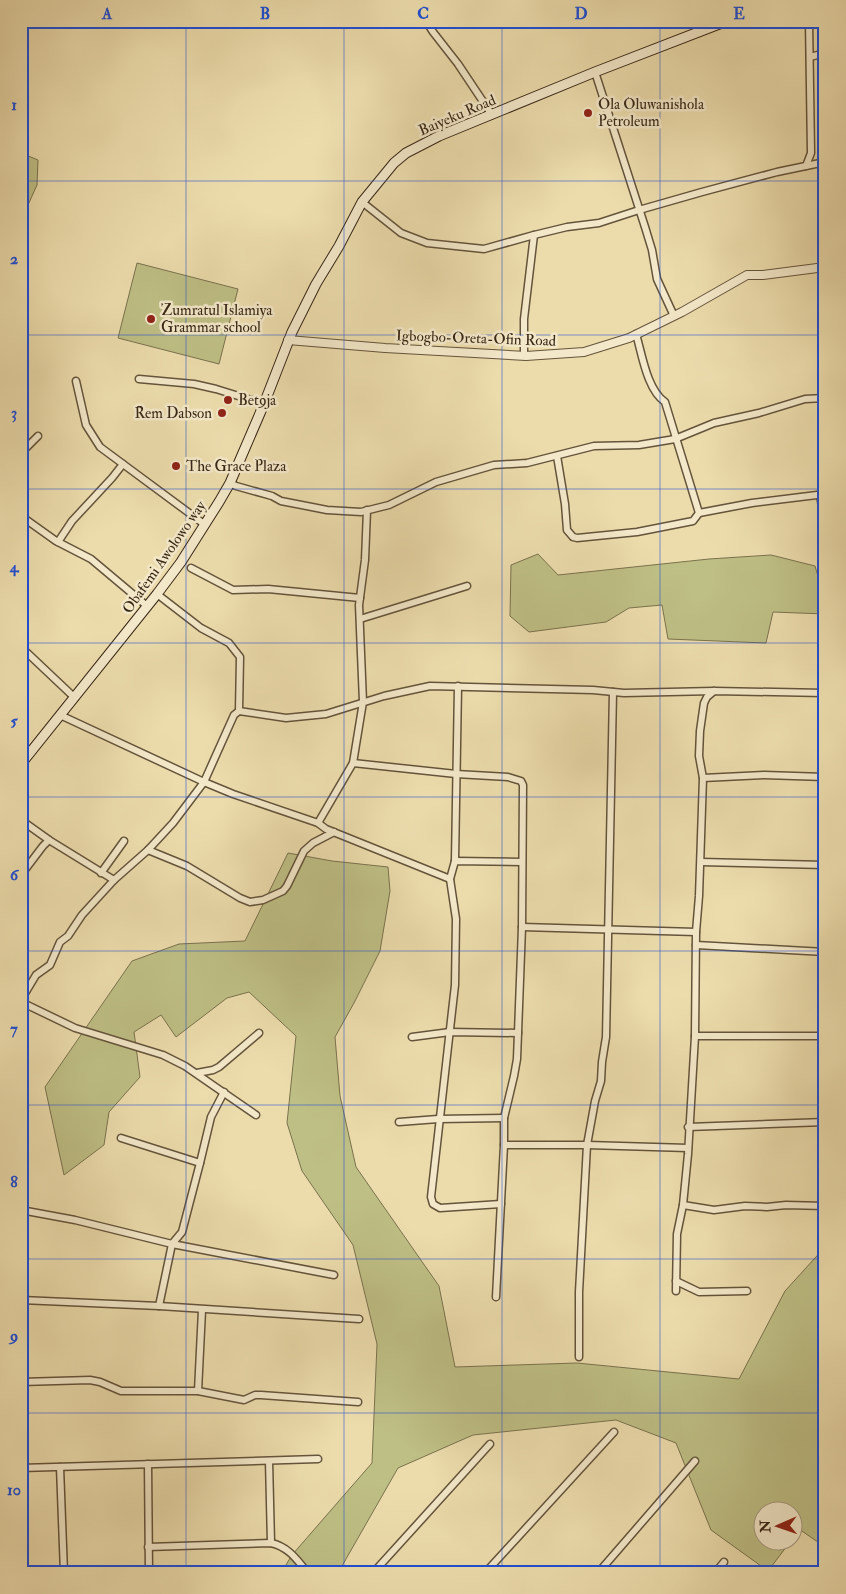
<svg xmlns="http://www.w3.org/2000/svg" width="846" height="1594" font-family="'IM FELL Double Pica',serif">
  <rect width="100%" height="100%" fill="#ecdcac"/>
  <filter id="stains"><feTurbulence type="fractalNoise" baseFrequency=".004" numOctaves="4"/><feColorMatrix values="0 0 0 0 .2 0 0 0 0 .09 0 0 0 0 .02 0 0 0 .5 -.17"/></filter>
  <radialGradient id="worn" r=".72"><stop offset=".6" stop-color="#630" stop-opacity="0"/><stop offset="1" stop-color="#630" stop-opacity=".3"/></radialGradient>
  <g fill="#bebf85" stroke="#7a724d">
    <polygon points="21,153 38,160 37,185 23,216 21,216"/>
    <polygon points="137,263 238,289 219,364 118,338"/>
    <polygon points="538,554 558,575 709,559 771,555 815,566 820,583 825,583 825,614 773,612 766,643 668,639 662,605 629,608 606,622 529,632 510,616 511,565"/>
    <polygon points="288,853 332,861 388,867 390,891 380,951 354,1003 335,1037 340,1096 356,1167 439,1286 455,1367 577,1363 739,1379 785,1291 825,1247 825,1382 819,1409 825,1413 825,1547 799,1529 794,1536 794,1512 764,1512 764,1542 790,1542 768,1571 711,1530 676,1443 616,1420 473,1435 398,1468 338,1573 281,1573 292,1555 372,1463 377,1344 353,1245 302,1171 287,1123 296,1036 249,992 227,998 176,1037 161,1015 134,1032 140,1077 109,1112 104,1145 64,1175 45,1087 132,961 179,944 245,941"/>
  </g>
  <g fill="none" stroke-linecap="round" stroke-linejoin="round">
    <defs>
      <g id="minor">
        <polyline points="426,21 433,32 458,64 492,115"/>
        <polyline points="810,57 825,53"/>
        <polyline points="595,72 645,227 652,250 657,279 674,316"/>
        <polyline points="806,166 811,153 809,21"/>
        <polyline points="362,202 401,233 427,243 484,249 534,235 567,227 599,223 639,210 702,192 777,172 825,162"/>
        <polyline points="524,355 524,319 534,235"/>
        <polyline points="139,379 194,384 216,389 264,404"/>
        <polyline points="76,381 86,425 100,447 204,524"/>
        <polyline points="21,453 38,436"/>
        <path d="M557 456 565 504 567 530 573 537 577 538 637 532 693 521 699 513 665 402C647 390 642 354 636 334"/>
        <polyline points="230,483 236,486 272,496 281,501 327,510 361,512 389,505 436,482 494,465 527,463 594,446 639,445 675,439 714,423 759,413 805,399 825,398"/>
        <polyline points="820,495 825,524"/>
        <polyline points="699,513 752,503 825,494"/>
        <polyline points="21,516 56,541 91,559 147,606"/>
        <polyline points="58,542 72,521 112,478 123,464"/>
        <polyline points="191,568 233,590 268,589 360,598"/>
        <polyline points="157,594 201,628 229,643 240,657 239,711"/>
        <polyline points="360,619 467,586"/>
        <polyline points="21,647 75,698"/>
        <polyline points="60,715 204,782 233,794 318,823 326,829 450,879"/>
        <polyline points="353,763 456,774 508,777 521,781 523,785 522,927 517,1059 514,1076 504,1118 504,1145 496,1297"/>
        <polyline points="703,778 764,775 825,777"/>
        <polyline points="21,820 49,840"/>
        <polyline points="318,823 353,763 363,702 359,605 365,560 367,510"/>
        <polyline points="148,850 187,866 240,898 250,902 263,900 283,891 287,886 304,851 313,843 334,832"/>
        <polyline points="455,861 458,686"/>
        <polyline points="701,862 825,865"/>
        <polyline points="101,873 124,841"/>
        <polyline points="21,875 43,846 49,840 114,880"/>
        <polyline points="522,927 696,932"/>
        <polyline points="696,945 825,952"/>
        <polyline points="21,1000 36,975 50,965 60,942 68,936 82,915 114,880 148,850 173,823 204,782 234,715 239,711 286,718 326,714 384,696 430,686 593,690 624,693 714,691 825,693"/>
        <polyline points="21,1002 75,1028 163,1055 185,1066 256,1115"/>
        <polyline points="695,1036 825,1036"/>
        <polyline points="412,1037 450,1032 518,1033"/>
        <polyline points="197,1073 213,1070 219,1067 259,1033"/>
        <polyline points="399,1122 438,1119 504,1118"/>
        <polyline points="688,1127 825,1122"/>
        <polyline points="121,1138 200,1163"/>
        <polyline points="504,1145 587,1145 688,1148"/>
        <polyline points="501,1204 440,1208 433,1204 431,1197 455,985 456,919 450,879 455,861 522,862"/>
        <polyline points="683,1205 714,1210 745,1206 767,1207 786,1205 825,1206"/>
        <polyline points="21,1210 75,1220 172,1244 334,1275"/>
        <polyline points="676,1281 699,1292 747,1291"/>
        <polyline points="676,1291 677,1234 683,1205 688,1154 695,1036 696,932 699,896 703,778 699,756 700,731 704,703 707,697 714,691"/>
        <polyline points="21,1300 159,1306 359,1319"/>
        <polyline points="159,1306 172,1244 182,1232 200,1163 211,1117 224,1092"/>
        <polyline points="579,1357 579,1292 587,1145 595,1101 601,1081 602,1062 606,1037 613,692"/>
        <polyline points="21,1382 90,1380 100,1382 121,1391 198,1391 244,1400 255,1395 261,1395 358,1402"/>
        <polyline points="198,1391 202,1310"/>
        <polyline points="269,1461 271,1543"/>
        <polyline points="148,1464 149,1573"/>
        <polyline points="60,1467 64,1573"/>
        <polyline points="21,1468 318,1459"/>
        <path d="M148 1547 271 1543C289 1547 297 1560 308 1573"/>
        <polyline points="373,1573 490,1444"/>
        <polyline points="485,1573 614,1432"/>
        <polyline points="598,1573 695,1461"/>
        <polyline points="715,1573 724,1562"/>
      </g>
      <polyline id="tertiary" points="288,340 385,348 526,356 584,352 629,338 682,312 747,275 763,275 825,267"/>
      <polyline id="secondary" points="21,764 157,594 181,562 219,502 230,483 264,404 292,332 316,284 339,246 362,202 394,163 406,153 439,136 595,72 727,21"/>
    </defs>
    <use href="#minor" stroke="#64543b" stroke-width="9"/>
    <use href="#tertiary" stroke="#64543b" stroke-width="10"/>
    <use href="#secondary" stroke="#372615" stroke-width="11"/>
    <use href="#minor" stroke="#f3e8c9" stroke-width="6"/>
    <use href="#tertiary" stroke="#f3e8c9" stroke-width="8"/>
    <use href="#secondary" stroke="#f3e8c9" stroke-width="9"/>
  </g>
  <path fill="none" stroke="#1d4ed8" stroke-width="1" stroke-opacity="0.55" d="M186 21V1573M344 21V1573M502 21V1573M660 21V1573M21 181H825M21 335H825M21 489H825M21 643H825M21 797H825M21 951H825M21 1105H825M21 1259H825M21 1413H825"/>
  <g fill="#8f2418" stroke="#f3e8c9" stroke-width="2">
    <circle cx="588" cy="113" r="5"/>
    <circle cx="151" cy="319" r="5"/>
    <circle cx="228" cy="400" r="5"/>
    <circle cx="222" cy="413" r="5"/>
    <circle cx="176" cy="466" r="5"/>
  </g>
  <g text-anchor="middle" stroke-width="5" stroke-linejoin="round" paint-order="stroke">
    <g font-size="15" fill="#372615" stroke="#f3e8c9" text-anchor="start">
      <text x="598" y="109">Ola Oluwanishola<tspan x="598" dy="17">Petroleum</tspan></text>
      <text x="161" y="315">Zumratul Islamiya<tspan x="161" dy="17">Grammar school</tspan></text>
      <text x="238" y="405">Bet9ja</text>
      <text x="212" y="418" text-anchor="end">Rem Dabson</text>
      <text x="186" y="471">The Grace Plaza</text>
    </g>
    <g font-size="15" fill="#372615" stroke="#f3e8c9">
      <text transform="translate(457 115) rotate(-23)" y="5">Baiyeku Road</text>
      <text transform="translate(476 338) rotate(2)" y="5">Igbogbo-Oreta-Ofin Road</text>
      <text transform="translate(164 557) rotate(-55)" y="5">Obafemi Awolowo way</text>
    </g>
  </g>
  <rect width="846" height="1594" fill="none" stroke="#ecdcac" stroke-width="55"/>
  <g transform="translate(778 1526) rotate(268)"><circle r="24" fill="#f3e8c9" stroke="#a89a81"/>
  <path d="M0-4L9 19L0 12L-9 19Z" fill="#8f2418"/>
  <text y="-8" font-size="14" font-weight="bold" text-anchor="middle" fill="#372615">N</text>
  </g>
  <rect x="28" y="28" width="790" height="1538" fill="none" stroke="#1d4ed8" stroke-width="2"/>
  <g font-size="16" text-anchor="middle" font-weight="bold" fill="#1d4ed8">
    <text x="107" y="19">A</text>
    <text x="265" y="19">B</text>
    <text x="423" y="19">C</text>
    <text x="581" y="19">D</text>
    <text x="739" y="19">E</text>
    <text x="14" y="110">1</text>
    <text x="14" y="264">2</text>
    <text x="14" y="418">3</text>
    <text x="14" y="572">4</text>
    <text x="14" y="726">5</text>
    <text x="14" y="880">6</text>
    <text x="14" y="1034">7</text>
    <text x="14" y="1187">8</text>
    <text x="14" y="1341">9</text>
    <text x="14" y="1495">10</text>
  </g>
  <rect width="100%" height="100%" filter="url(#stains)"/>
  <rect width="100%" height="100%" fill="url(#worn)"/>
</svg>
